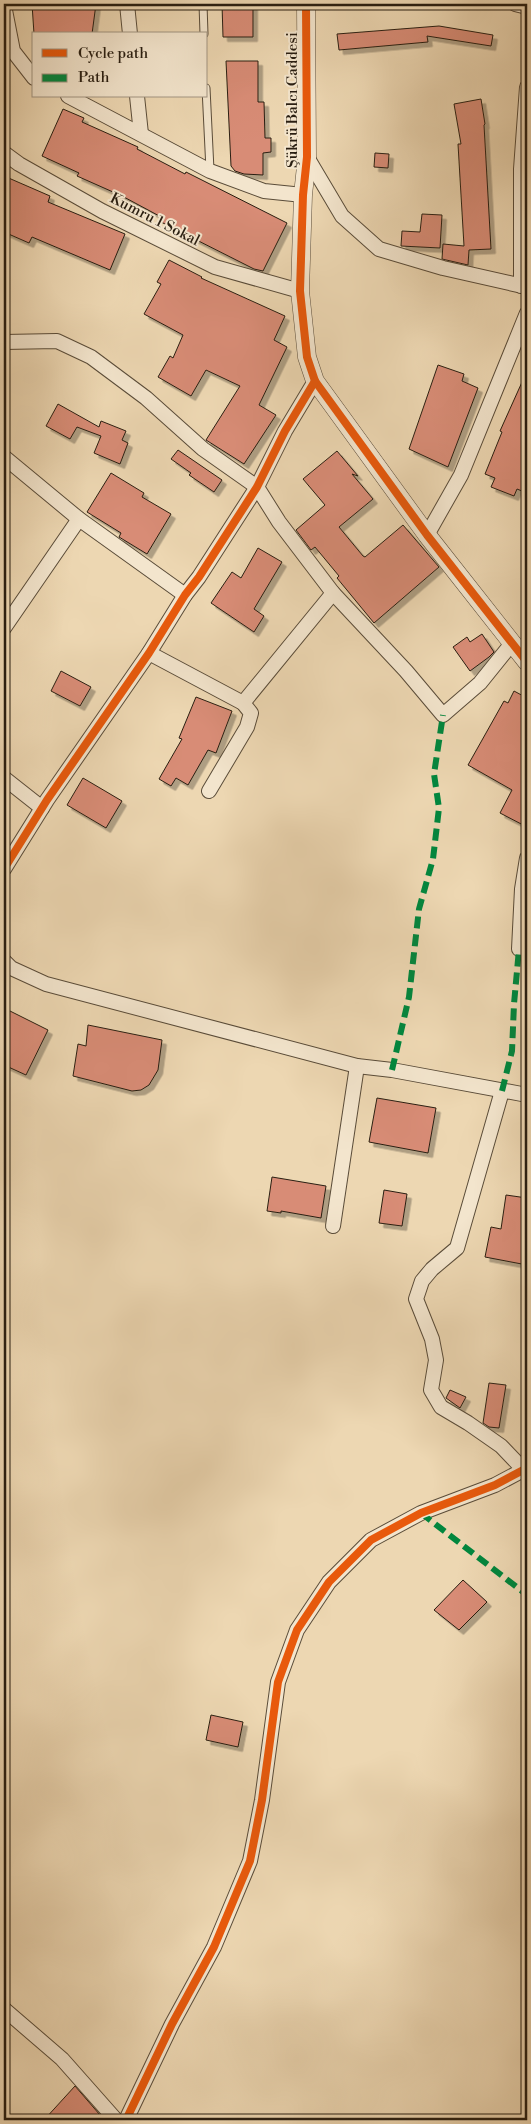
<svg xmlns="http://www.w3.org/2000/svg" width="531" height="2124" font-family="'Libre Bodoni',serif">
  <defs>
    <filter id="shadow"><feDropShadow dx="4.5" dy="4.5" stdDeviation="0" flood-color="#0004"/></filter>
  </defs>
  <rect width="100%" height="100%" fill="#edd7b2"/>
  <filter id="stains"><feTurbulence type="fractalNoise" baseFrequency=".004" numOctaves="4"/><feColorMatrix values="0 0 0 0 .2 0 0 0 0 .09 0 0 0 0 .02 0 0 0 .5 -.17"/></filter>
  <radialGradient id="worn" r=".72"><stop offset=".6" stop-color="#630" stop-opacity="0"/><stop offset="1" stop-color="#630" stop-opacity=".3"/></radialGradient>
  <g fill="#d88c76" stroke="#291e11" filter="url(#shadow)">
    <polygon points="32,4 96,4 92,34 34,34"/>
    <polygon points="222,4 253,4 253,37 223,37"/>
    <polygon points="439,26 493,35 491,46 427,36 428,42 339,50 337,34"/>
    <polygon points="226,61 258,61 258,102 264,102 265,138 271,138 271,152 263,153 263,175 244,174 235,171 231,166"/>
    <polygon points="481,99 485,124 484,125 491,249 469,250 468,265 442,259 443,244 464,246 458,144 461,144 454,104"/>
    <polygon points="63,109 84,118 82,122 138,147 137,149 185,174 186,172 287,223 263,271 254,269 161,222 163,218 122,196 77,176 79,173 42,156"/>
    <polygon points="375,153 389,154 388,168 374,167"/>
    <polygon points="4,176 50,196 48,202 125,234 110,270 32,237 29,243 4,232"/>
    <polygon points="422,214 442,215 440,248 401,246 402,231 420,232"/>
    <polygon points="169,260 202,277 201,278 285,316 274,340 287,347 259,405 276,415 244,464 206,440 240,386 206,370 191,396 158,377 170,356 173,358 183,335 144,314 161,284 157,282"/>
    <polygon points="438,365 464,374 462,381 478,388 448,467 409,449"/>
    <polygon points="527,371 527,493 517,489 514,496 491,487 495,478 485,474 502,432 500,431"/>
    <polygon points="58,404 99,427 101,421 126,431 122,440 128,443 120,464 94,453 101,436 77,427 70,439 46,426"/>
    <polygon points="178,450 222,480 214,492 189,475 191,473 171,459"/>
    <polygon points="337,451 358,476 352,474 373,499 339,527 363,556 365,557 403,525 439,567 374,623 337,578 339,576 315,547 311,550 296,530 325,505 303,479"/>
    <polygon points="111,473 144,493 142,497 171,514 147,554 119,537 121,533 87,512"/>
    <polygon points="258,548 282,562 254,609 264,616 254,632 211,603 232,572 241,578"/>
    <polygon points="482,634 494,652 489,657 470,671 453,647 467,637 470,642"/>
    <polygon points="61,671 91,687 80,706 51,691"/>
    <polygon points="514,691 527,698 527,827 500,813 512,790 468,765 504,701 508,703"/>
    <polygon points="196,697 232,711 216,753 208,750 188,785 176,778 171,786 159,779 182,739 179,738"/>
    <polygon points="83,778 122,801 106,828 67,805"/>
    <polygon points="4,1008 48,1030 26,1075 4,1065"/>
    <polygon points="88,1025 162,1040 158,1070 149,1085 141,1090 132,1091 73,1076 78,1044 86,1046"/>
    <polygon points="377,1098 436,1108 428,1153 369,1142"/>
    <polygon points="272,1177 326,1186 321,1218 281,1211 281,1213 267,1211"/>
    <polygon points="384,1190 407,1194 402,1226 379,1223"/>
    <polygon points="506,1195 527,1198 527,1265 485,1257 491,1227 501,1229"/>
    <polygon points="489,1383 506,1385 499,1428 489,1427 483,1423"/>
    <polygon points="450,1390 466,1397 460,1408 446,1398"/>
    <polygon points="463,1580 487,1602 459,1630 434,1610"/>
    <polygon points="211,1715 243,1722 238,1747 206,1740"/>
    <polygon points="75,2086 100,2115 94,2120 44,2120"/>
  </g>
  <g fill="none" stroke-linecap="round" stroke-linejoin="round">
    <defs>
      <g id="service">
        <polyline points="203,4 204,34"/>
        <polyline points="206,88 210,170"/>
      </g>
      <g id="minor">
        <polyline points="127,4 130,34"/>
        <polyline points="515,4 527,7"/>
        <polyline points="4,5 13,51 34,78"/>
        <polyline points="68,96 210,171 264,191 303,195"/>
        <polyline points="137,96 141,134"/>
        <polyline points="4,153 19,164 102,211 215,267 300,291"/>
        <polyline points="307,157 342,216 379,249 443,268 527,287"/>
        <polyline points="521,286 521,169 527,87"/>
        <polyline points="4,342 57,341 91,357 146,398 203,449 257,487 279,522 333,593 406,671 443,715 480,683 513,642"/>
        <polyline points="4,457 79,519 185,595"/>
        <polyline points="427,535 461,475 527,313"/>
        <polyline points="4,628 79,519"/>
        <polyline points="149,653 243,703 251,713 247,727 209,791"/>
        <polyline points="243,703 333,593"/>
        <polyline points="4,778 42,808"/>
        <polyline points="4,869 47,800 149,653 185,595 199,577 257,487 285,431 315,381"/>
        <polyline points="519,949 522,889 527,858"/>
        <polyline points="4,961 11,968 46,984 357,1066 392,1070 527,1095"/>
        <polyline points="502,1091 457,1248 432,1269 422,1281 416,1299 432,1339 436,1360 431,1390 441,1407 468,1423 501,1446 524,1470"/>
        <polyline points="333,1226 357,1066"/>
        <polyline points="4,2009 62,2059 116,2120"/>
        <polyline points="126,2120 172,2024 214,1947 250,1861 262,1800 278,1682 297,1630 329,1582 371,1540 421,1513 495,1485 527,1468"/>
      </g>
      <polyline id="tertiary" points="306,4 307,157 303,195 300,291 307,357 315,381 427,535 527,662"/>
    </defs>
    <use href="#service" stroke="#5a4c39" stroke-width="9"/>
    <use href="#minor" stroke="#5a4c39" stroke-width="16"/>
    <use href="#tertiary" stroke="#5a4c39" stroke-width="19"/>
    <use href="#service" stroke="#f3e5cd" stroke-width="7"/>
    <use href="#minor" stroke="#f3e5cd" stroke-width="14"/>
    <use href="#tertiary" stroke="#f3e5cd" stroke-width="18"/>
    <g stroke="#00873e" stroke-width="6" stroke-dasharray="12 6" stroke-linecap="butt">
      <polyline points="392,1070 409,997 419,909 433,859 439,808 434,774 443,715"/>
      <polyline points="502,1091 512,1051 514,1004 519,949"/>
      <polyline points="421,1513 527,1595"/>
    </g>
    <defs>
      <g id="cycleway">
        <polyline points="306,4 307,157 303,195 300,291 307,357 315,381 427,535 527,662"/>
        <polyline points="4,869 47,800 149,653 185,595 199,577 257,487 285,431 315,381"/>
        <polyline points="126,2120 172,2024 214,1947 250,1861 262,1800 278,1682 297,1630 329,1582 371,1540 421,1513 495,1485 527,1468"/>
      </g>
    </defs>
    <use href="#cycleway" stroke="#f3e5cd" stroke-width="11"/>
    <use href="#cycleway" stroke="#e8590c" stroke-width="8"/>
  </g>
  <g text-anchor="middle" stroke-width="4" stroke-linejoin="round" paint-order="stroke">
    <g font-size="15" fill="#291e11" stroke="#f3e5cd">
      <text transform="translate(292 100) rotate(-90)" y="5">Şükrü Balcı Caddesi</text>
      <text transform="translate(155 219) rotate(27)" y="5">Kumru 1 Sokal</text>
    </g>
  </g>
  <rect width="531" height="2124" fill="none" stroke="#edd7b2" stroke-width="20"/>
  <rect x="5" y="5" width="521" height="2114" fill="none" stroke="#291e11" stroke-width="2.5"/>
  <rect x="10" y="10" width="511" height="2104" fill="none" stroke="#291e11"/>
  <rect x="32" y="32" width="175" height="65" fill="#f3e5cd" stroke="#a29582"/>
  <rect x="42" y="49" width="25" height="8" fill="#e8590c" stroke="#a29582"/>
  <text x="78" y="58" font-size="15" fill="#291e11">Cycle path</text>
  <rect x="42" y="74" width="25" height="8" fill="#00873e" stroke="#a29582"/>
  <text x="78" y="82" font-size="15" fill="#291e11">Path</text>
  <rect width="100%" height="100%" filter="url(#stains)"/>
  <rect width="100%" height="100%" fill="url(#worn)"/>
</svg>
